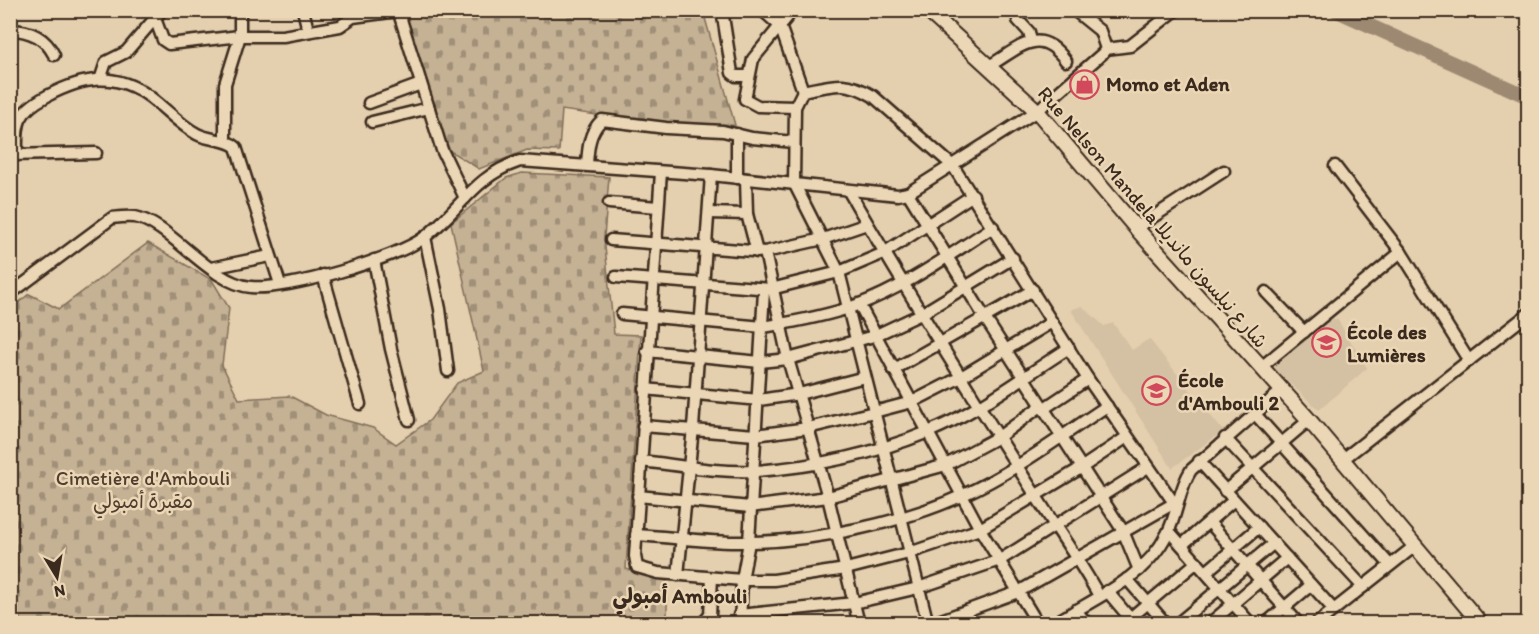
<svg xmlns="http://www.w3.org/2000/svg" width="1539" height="634" font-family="Itim,'Playpen Sans Arabic',sans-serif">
  <defs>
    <pattern id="cemetery-stones" width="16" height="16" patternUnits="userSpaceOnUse" patternTransform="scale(1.5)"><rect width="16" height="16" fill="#c5b194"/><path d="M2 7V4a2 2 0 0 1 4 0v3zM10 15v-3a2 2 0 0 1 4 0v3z" fill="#a19078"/></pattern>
  </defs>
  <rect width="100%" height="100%" fill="#e4cfaf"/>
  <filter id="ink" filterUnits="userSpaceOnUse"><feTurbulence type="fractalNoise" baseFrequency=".0167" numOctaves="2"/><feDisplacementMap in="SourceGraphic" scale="12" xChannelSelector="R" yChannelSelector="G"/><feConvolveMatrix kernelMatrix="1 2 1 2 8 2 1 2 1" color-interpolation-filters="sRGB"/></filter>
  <g filter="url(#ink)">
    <g fill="#d4c0a2">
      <polygon points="1082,306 1104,326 1113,323 1132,350 1149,339 1223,431 1172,468 1071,310"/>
      <polygon points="1330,319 1337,319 1367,368 1319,410 1273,368"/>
    </g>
    <g fill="url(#cemetery-stones)" stroke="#806e59" stroke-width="1.5">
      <polygon points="404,11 703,11 735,125 680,127 562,110 559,151 527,150 479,169 447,149"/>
      <polygon points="522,173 609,177 604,237 614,334 641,335 626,569 667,581 667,616 678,623 11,624 11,309 29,294 59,309 148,243 212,280 229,308 222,365 239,399 290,396 326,415 373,428 396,444 430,420 457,383 484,371 451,223 506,178"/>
    </g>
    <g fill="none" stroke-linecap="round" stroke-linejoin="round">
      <polyline stroke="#9d8972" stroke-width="14" points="1335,10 1528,97"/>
      <defs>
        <g id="minor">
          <polyline points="303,10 308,30"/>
          <polyline points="398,10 442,150 465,198"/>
          <polyline points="722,10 732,73 736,76 748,76"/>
          <polyline points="762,10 780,26 803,91"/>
          <polyline points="793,10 753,59 745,99 758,106 795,107"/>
          <polyline points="1018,20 1029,32 1031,41"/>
          <polyline points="156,21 163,40 169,44 240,36 283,36 340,26 353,17 398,11"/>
          <path d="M10 30C30 30 45 37 54 55"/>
          <polyline points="1106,49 1130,46 1176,10"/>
          <path d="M989 66C1020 48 1039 24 1066 61"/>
          <polyline points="101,77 106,62 126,52 162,10"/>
          <polyline points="369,103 421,84"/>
          <polyline points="372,122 429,108"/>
          <polyline points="225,141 225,84 240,36 240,10"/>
          <polyline points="10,155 96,153"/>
          <path d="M17 155C16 122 17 112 47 96 83 77 115 71 150 97 166 109 180 125 197 134 210 141 225 138 236 147L280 284"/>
          <path d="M587 165C588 148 589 132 602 120L666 128 723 131 752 138 794 142"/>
          <polyline points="1335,166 1401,252 1469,361"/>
          <polyline points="661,172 635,556 637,567 658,573 742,580 774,580 846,569 909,553 980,529 1081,468 1127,437"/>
          <polyline points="737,178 737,134"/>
          <polyline points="746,179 747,214 757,252"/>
          <path d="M848 190C908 294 972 395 1036 496 1057 530 1080 561 1099 596"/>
          <polyline points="908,193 985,318 1123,531 1139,570"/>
          <polyline points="609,203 658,207"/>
          <polyline points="709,213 747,214"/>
          <polyline points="1136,228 1224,171"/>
          <polyline points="425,237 440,309 448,371"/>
          <polyline points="611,240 765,252 823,239 867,224"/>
          <polyline points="765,252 788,359 828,497 859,624"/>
          <polyline points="374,260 391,349 409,420"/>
          <polyline points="211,268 270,256"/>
          <polyline points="323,275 360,404"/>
          <polyline points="616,277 771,289 839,272 884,253 973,195"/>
          <polyline points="1266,292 1304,332"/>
          <path d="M10 294 112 218C120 217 127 216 135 217 171 224 209 283 251 287 286 291 398 258 425 237 461 209 474 176 520 161L711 175 898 195 908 193 1037 111 1102 54 1106 49 1100 31 1074 10"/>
          <polyline points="859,304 980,529 1038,624"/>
          <path d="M622 314 763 327C794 322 828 316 857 305 906 287 949 255 993 227"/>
          <polyline points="647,351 760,362 788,359 874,336 921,314 1013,258"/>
          <polyline points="1260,368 1401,252"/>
          <polyline points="893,370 1033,290"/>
          <polyline points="645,389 759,400 799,394 865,377"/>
          <polyline points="1043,409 1088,379"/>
          <polyline points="1255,414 1390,565"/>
          <polyline points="643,426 755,435 808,428 874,412 912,402 961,377 1052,322"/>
          <polyline points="1225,438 1363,587"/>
          <polyline points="1342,460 1528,314"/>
          <path d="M641 461C678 465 718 473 755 471 813 467 874 454 928 432 978 412 1023 377 1069 348"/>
          <polyline points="1199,461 1334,610"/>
          <polyline points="1225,491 1309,420"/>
          <polyline points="638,496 750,507 828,497 946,465 1000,436 1041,406"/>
          <polyline points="1209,522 1299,624"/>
          <polyline points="1169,531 1251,624"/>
          <path d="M636 535C673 537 712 543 750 542 816 541 903 523 963 495 1014 472 1060 437 1107 406"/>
          <polyline points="1182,545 1234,500"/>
          <polyline points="1206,572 1259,527"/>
          <polyline points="678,575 693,428 711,175"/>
          <polyline points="1127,579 1166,624"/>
          <polyline points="1107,591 1134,623"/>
          <polyline points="1076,610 1087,624"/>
          <polyline points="739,615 854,603 918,588 1000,560 1148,467"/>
          <polyline points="702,624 710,615 712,578"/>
          <polyline points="740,624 742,580 749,542 764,291"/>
          <path d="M928 624 839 272 794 183 795 107 803 91C833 85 845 79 873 96L953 166 1088 379 1174 503"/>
          <polyline points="930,624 1018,592 1178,501"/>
          <path d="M1053 624C1093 599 1145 579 1167 534 1178 514 1178 490 1191 470L1281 391"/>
          <polyline points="1123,624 1197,562"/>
          <polyline points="1177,624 1274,543"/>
          <polyline points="1209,624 1287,558"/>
          <polyline points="1265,624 1311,585"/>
          <polyline points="1316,624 1416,545"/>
        </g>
        <polyline id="major" points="927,10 1037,111 1136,228 1309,420 1481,624"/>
      </defs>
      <use href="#minor" stroke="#3b2a1e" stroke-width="15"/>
      <use href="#major" stroke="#3b2a1e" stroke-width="18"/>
      <use href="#minor" stroke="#ebd6b5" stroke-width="10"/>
      <use href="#major" stroke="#ebd6b5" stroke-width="14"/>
    </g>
  </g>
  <defs>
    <symbol id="shop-ring" viewBox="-11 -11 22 22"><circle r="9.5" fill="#ebd6b5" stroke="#d1495b" stroke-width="1.5"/><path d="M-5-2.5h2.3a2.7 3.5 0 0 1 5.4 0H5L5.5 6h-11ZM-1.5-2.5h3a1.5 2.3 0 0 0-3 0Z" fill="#d1495b"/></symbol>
    <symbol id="school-ring" viewBox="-11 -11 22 22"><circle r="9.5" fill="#ebd6b5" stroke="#d1495b" stroke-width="1.5"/><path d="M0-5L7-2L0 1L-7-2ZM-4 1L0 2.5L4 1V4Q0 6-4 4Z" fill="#d1495b"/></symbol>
  </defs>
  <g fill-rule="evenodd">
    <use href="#shop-ring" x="1068" y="68" width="33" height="33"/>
    <use href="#school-ring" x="1310" y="326" width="33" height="33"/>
    <use href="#school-ring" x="1140" y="374" width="33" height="33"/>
  </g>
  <g text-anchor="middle" stroke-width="5" stroke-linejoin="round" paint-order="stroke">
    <g font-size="20" font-weight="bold" fill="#3b2a1e" stroke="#ebd6b5" text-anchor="start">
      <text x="1106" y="91">Momo et Aden</text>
      <text x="1347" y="339">École des<tspan x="1347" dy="23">Lumières</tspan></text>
      <text x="1178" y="387">École<tspan x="1178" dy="23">d'Ambouli 2</tspan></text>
    </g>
    <g font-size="20" fill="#3b2a1e" stroke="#ebd6b5">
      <text transform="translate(1153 217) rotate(49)" y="7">Rue Nelson Mandela شارع نيلسون مانديلا</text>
    </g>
    <g font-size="20" fill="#503e30" stroke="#ebd6b5">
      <text x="143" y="485">Cimetière d'Ambouli<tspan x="143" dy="23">مقبرة أمبولي</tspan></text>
    </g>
    <g font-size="21" font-weight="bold" fill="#3b2a1e" stroke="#ebd6b5">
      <text x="680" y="603">أمبولي Ambouli</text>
    </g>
  </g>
  <rect width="1539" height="634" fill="none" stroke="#ebd6b5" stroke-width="36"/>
  <rect x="18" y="18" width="1503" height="598" fill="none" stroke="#3b2a1e" stroke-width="2" filter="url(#ink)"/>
  <g transform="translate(57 577) rotate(169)" stroke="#ebd6b5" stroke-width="4.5" paint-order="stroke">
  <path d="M0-4.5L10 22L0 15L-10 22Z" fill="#3b2a1e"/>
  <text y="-9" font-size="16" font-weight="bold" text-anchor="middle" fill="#3b2a1e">N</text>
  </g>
</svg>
